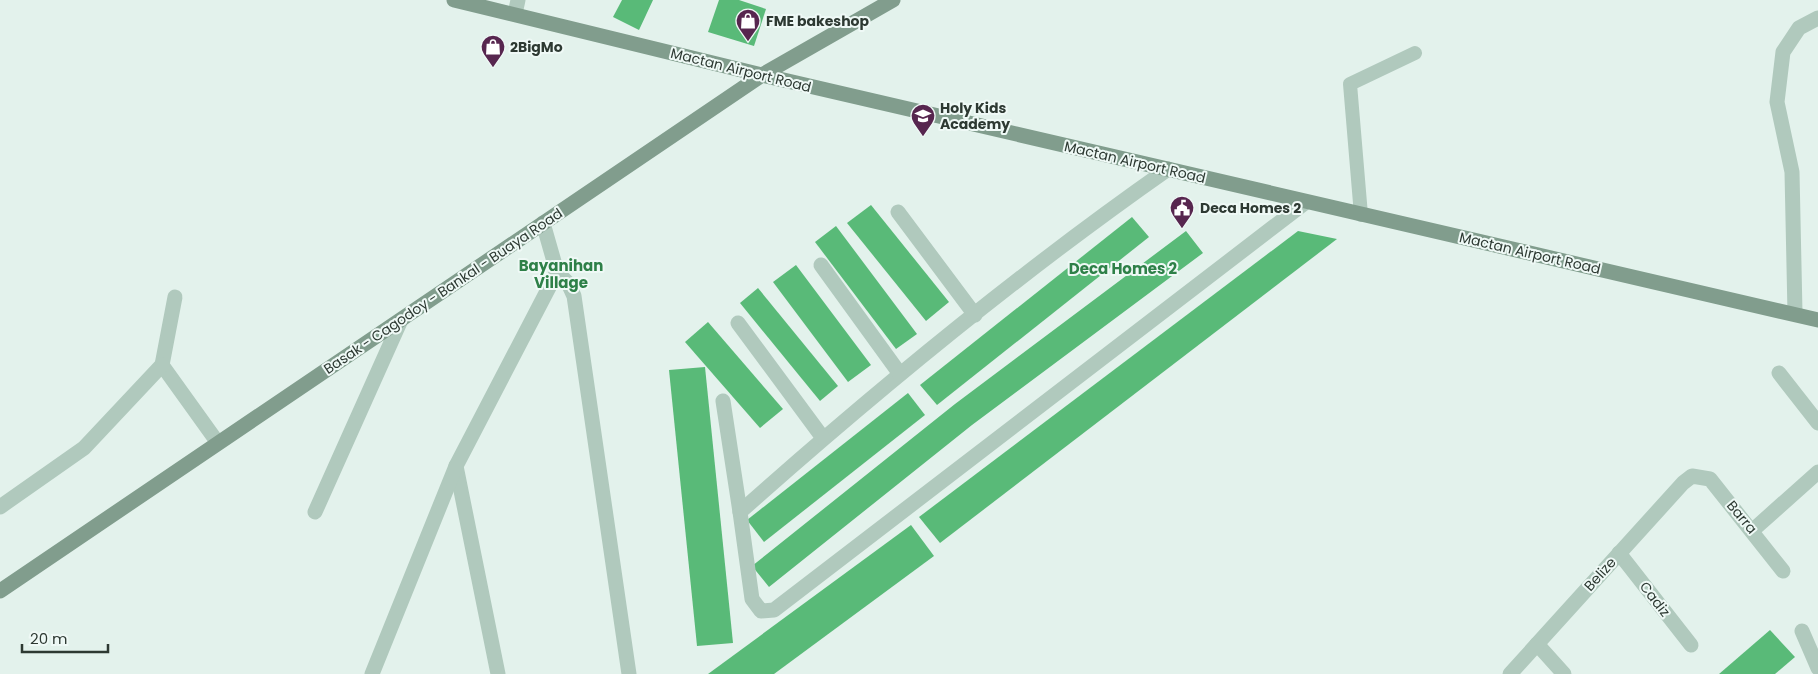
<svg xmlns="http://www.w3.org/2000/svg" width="1818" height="674" font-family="Poppins,sans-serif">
  <rect width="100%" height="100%" fill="#e3f2ec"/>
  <g fill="#59ba78">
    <polygon points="622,0 653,0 639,30 613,17"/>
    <polygon points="719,0 739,0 766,9 754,46 708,32"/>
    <polygon points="871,205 949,302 926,321 847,223"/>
    <polygon points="1132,217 1149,237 937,405 920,385"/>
    <polygon points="836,226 917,334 896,349 815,242"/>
    <polygon points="1186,231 1203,253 972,425 769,587 752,566 955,404"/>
    <polygon points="1298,231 1337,239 940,543 919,517"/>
    <polygon points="796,265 871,365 848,382 773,282"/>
    <polygon points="758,288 838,386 820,401 740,303"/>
    <polygon points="708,322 783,409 760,428 685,342"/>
    <polygon points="705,367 733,643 697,646 669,370"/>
    <polygon points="908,393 925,415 764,542 747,520"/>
    <polygon points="911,525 934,556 774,674 708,674"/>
    <polygon points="1770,630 1795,657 1775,674 1719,674"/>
  </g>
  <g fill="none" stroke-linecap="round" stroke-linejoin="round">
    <polyline stroke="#b0c9bd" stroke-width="14" points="1361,215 1350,84 1415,53"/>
    <g stroke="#b0c9bd" stroke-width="15">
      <polyline points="515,14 518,0"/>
      <path d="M1168 169C1018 274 876 391 740 512L752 599 761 611 774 610 1306 202"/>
      <polyline points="898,212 975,315"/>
      <polyline points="821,265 900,374"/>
      <polyline points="557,272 568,283 574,296 629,674"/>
      <polyline points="175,297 162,365 218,443"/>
      <polyline points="1795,313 1792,172 1777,102 1783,52 1799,28 1818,18"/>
      <polyline points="738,323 823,438"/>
      <polyline points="1779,373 1818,423"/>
      <polyline points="723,401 740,512"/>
      <polyline points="456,466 498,674"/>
      <polyline points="0,507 84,448 162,365"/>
      <polyline points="315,512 401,320"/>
      <polyline points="1753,530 1818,472"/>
      <polyline points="1619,553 1691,645"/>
      <polyline points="1802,631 1818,668"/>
      <polyline points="1537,644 1564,674"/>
      <polyline points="372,674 456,466 557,272 543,223"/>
      <polyline points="1510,674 1683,483 1692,476 1710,479 1783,571"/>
    </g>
    <g stroke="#819d8d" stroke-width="15">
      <polyline points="454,0 762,75 1818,320"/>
      <polyline points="0,591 762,75 893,0"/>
    </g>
  </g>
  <defs>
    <symbol id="shop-pin" viewBox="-11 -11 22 30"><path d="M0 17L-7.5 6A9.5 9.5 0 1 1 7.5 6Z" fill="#57264f" stroke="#eff9f6"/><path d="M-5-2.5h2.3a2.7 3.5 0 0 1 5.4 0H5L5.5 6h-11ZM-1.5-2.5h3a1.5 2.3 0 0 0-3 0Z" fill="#fff"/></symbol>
    <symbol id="school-pin" viewBox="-11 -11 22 30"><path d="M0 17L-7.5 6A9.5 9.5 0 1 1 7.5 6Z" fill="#57264f" stroke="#eff9f6"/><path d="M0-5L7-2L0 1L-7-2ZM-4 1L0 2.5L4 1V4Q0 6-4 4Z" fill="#fff"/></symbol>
    <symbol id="civic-pin" viewBox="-11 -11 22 30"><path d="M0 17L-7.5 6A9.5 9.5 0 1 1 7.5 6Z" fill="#57264f" stroke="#eff9f6"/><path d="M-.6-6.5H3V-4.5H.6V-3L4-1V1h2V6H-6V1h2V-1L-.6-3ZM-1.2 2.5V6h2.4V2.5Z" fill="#fff"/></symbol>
  </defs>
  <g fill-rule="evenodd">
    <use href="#shop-pin" x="734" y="7" width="28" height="38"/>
    <use href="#shop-pin" x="479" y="33" width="28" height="38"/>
    <use href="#school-pin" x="909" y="102" width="28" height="38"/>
    <use href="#civic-pin" x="1168" y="194" width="28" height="38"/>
  </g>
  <g text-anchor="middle" stroke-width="4" stroke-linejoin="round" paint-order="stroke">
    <g font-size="14" font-weight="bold" fill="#2d3932" stroke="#eff9f6" text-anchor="start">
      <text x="766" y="26">FME bakeshop</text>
      <text x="510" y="52">2BigMo</text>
      <text x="940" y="113">Holy Kids<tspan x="940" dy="16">Academy</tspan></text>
      <text x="1200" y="213">Deca Homes 2</text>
    </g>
    <g font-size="14" fill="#2d3932" stroke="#eff9f6">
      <text transform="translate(741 70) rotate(14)" y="5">Mactan Airport Road</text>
      <text transform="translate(1135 162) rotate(13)" y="5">Mactan Airport Road</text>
      <text transform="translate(1530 253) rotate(13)" y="5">Mactan Airport Road</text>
      <text transform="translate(443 291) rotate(-34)" y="5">Basak - Cagodoy - Bankal - Buaya Road</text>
      <text transform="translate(1742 517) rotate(50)" y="5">Barra</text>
      <text transform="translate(1600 574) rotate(-48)" y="5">Belize</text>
      <text transform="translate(1655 599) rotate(52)" y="5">Cadiz</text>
    </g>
    <g font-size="15" font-weight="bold" fill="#2e8048" stroke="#eff9f6">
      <text x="561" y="271">Bayanihan<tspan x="561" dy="17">Village</tspan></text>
      <text x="1123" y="274">Deca Homes 2</text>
    </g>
  </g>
  <path d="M22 644v8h86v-8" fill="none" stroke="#2d3932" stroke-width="2.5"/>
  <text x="30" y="644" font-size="15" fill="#2d3932" stroke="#eff9f6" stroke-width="4" paint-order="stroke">20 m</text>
</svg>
